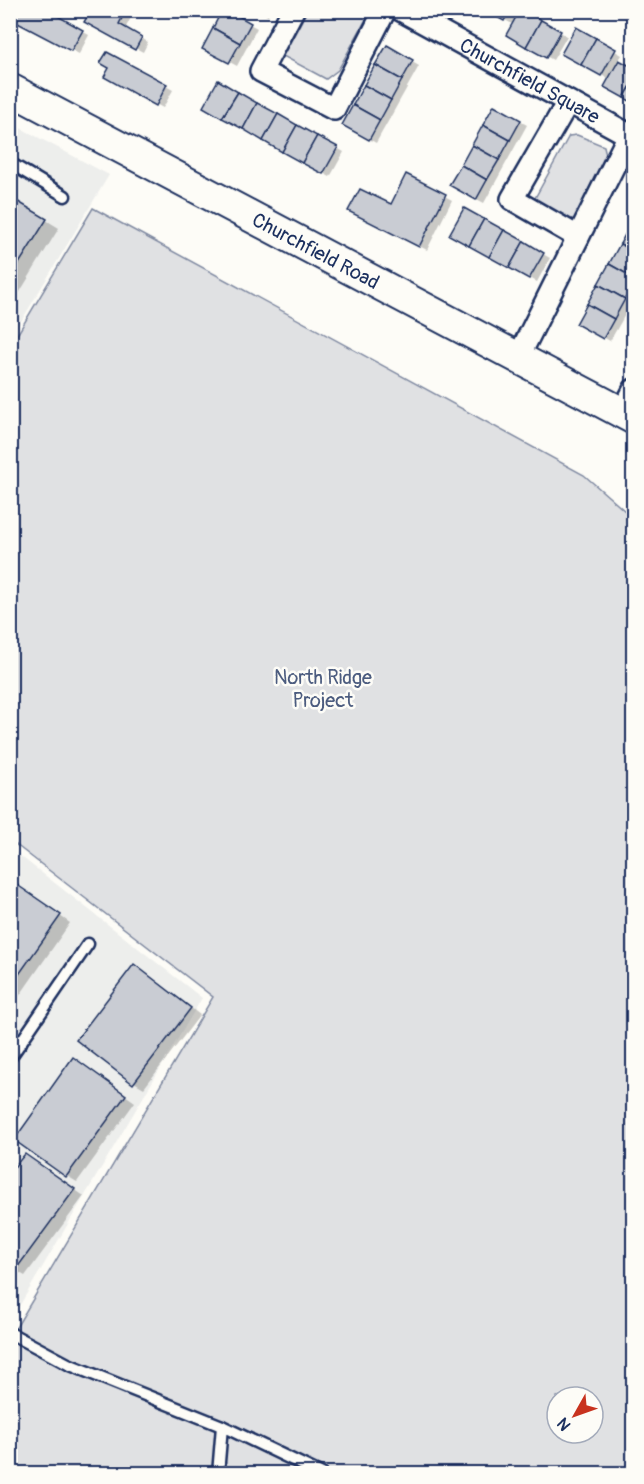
<svg xmlns="http://www.w3.org/2000/svg" width="644" height="1484" font-family="Pangolin,sans-serif">
  <rect width="100%" height="100%" fill="#fdfcf7"/>
  <filter id="ink" filterUnits="userSpaceOnUse"><feTurbulence type="fractalNoise" baseFrequency=".0167" numOctaves="2"/><feDisplacementMap in="SourceGraphic" scale="12" xChannelSelector="R" yChannelSelector="G"/><feConvolveMatrix kernelMatrix="1 2 1 2 8 2 1 2 1" color-interpolation-filters="sRGB"/></filter>
  <g filter="url(#ink)">
    <g fill="#edeeec">
      <polygon points="11,123 109,175 11,338"/>
      <polygon points="10,848 202,998 11,1320 10,1319"/>
    </g>
    <g fill="#e0e1e3" stroke="#7e88a0" stroke-width="1.5" fill-rule="evenodd">
      <polygon points="307,11 366,11 367,15 365,21 338,70 326,79 283,56"/>
      <polygon points="577,135 604,146 606,155 574,219 562,221 538,205 535,198 569,136"/>
      <path d="M93 208 584 475 633 518V1473H11V1336L213 997 11 841V345ZM557 1397H593V1433H557Z"/>
    </g>
    <g fill="#0003">
      <polygon points="44,10 89,35 79,54 10,17"/>
      <polygon points="92,10 135,10 125,29 148,42 143,52 86,22"/>
      <polygon points="224,10 257,28 237,66 204,48"/>
      <polygon points="258,10 270,10 268,16"/>
      <polygon points="487,10 522,10 567,36 553,60 508,35 514,25"/>
      <polygon points="576,29 622,55 618,61 634,70 610,80 563,53"/>
      <polygon points="387,47 419,66 376,143 344,125"/>
      <polygon points="107,54 173,90 163,108 106,77 111,68"/>
      <polygon points="218,82 344,152 330,177 205,107"/>
      <polygon points="494,107 527,125 484,203 451,185"/>
      <polygon points="407,176 452,200 427,250 357,214 391,206"/>
      <polygon points="10,198 59,228 18,295 10,290"/>
      <polygon points="465,210 550,258 537,282 451,234"/>
      <polygon points="634,221 634,299 610,341 578,323"/>
      <polygon points="10,881 70,923 18,998 10,993"/>
      <polygon points="135,966 145,972 200,1015 144,1088 134,1082"/>
      <polygon points="74,1059 135,1102 77,1182 67,1176"/>
      <polygon points="35,1162 84,1196 25,1276 15,1270"/>
    </g>
    <g fill="#c9ccd3" stroke="#1b2f5e" stroke-width="1.5">
      <polygon points="10,10 47,10 83,30 71,51 10,19"/>
      <polygon points="91,10 126,10 119,24 142,37 135,50 84,22"/>
      <polygon points="222,10 228,10 251,23 240,43 213,28"/>
      <polygon points="484,10 510,10 504,21"/>
      <polygon points="520,10 525,10 541,20 526,47 506,35"/>
      <polygon points="541,20 561,31 546,58 526,47"/>
      <polygon points="576,27 596,38 581,65 561,54"/>
      <polygon points="213,28 240,43 229,63 202,49"/>
      <polygon points="596,38 616,49 601,76 581,65"/>
      <polygon points="387,45 413,60 402,80 375,65"/>
      <polygon points="107,52 167,84 156,106 104,77 109,68 100,63"/>
      <polygon points="619,60 634,68 634,81 624,98 604,87"/>
      <polygon points="375,65 402,80 391,100 364,85"/>
      <polygon points="218,80 238,92 222,118 203,107"/>
      <polygon points="634,81 634,103 624,98"/>
      <polygon points="364,85 391,100 380,120 353,105"/>
      <polygon points="238,92 257,103 243,129 222,118"/>
      <polygon points="257,103 278,114 263,141 243,129"/>
      <polygon points="353,105 380,120 369,140 342,125"/>
      <polygon points="494,105 521,120 510,140 483,125"/>
      <polygon points="278,114 297,125 282,152 263,141"/>
      <polygon points="297,125 317,136 302,163 282,152"/>
      <polygon points="483,125 510,140 499,160 472,145"/>
      <polygon points="317,136 338,147 323,174 302,163"/>
      <polygon points="472,145 499,160 487,180 461,165"/>
      <polygon points="461,165 487,180 476,200 449,185"/>
      <polygon points="406,174 446,194 419,247 348,211 360,189 391,204"/>
      <polygon points="10,197 47,219 10,278"/>
      <polygon points="464,208 484,219 469,246 449,235"/>
      <polygon points="484,219 504,230 489,257 469,246"/>
      <polygon points="631,224 634,225 634,251 620,244"/>
      <polygon points="504,230 524,241 509,268 489,257"/>
      <polygon points="524,241 544,253 529,279 509,268"/>
      <polygon points="620,244 634,251 634,278 609,264"/>
      <polygon points="609,264 634,278 634,282 625,299 598,284"/>
      <polygon points="598,284 625,299 614,319 587,304"/>
      <polygon points="587,304 614,319 603,339 576,324"/>
      <polygon points="10,880 61,915 10,987"/>
      <polygon points="134,964 191,1008 133,1084 76,1040"/>
      <polygon points="73,1057 126,1095 66,1177 14,1140"/>
      <polygon points="25,1154 75,1189 14,1272 10,1269 10,1172"/>
    </g>
    <g fill="none" stroke-linecap="round" stroke-linejoin="round">
      <defs>
        <g id="lane">
          <polyline points="10,163 65,196"/>
          <polyline points="10,1036 21,1043"/>
          <polyline points="10,1058 88,944"/>
          <polyline points="10,1333 68,1364 222,1426 322,1474"/>
          <polyline points="218,1474 222,1426"/>
        </g>
        <g id="street">
          <polyline points="293,10 261,71 334,109 385,10"/>
          <path id="s1" d="M401 10 629 135 518 358"/>
          <polyline points="568,102 512,199 578,237"/>
          <polyline points="622,413 634,390"/>
        </g>
        <g id="secondary">
          <path id="s2" d="M10 89 634 419"/>
        </g>
      </defs>
      <use href="#lane" stroke="#1b2f5e" stroke-width="15"/>
      <use href="#street" stroke="#1b2f5e" stroke-width="26"/>
      <use href="#secondary" stroke="#1b2f5e" stroke-width="34"/>
      <use href="#lane" stroke="#fdfcf7" stroke-width="10"/>
      <use href="#street" stroke="#fdfcf7" stroke-width="21"/>
      <use href="#secondary" stroke="#fdfcf7" stroke-width="30"/>
    </g>
  </g>
  <g text-anchor="middle" stroke-width="5" stroke-linejoin="round" paint-order="stroke">
    <g font-size="20" fill="#1b2f5e" stroke="#fdfcf7">
      <text dy="7" stroke="none"><textPath href="#s1" startOffset="147">Churchfield Square</textPath></text>
      <text dy="7" stroke="none"><textPath href="#s2" startOffset="346">Churchfield Road</textPath></text>
    </g>
    <g font-size="20" fill="#4c5c7f" stroke="#fdfcf7">
      <text x="323" y="684">North Ridge<tspan x="323" dy="23">Project</tspan></text>
    </g>
  </g>
  <rect width="644" height="1484" fill="none" stroke="#fdfcf7" stroke-width="36"/>
  <rect x="18" y="18" width="608" height="1448" fill="none" stroke="#1b2f5e" stroke-width="2" filter="url(#ink)"/>
  <g transform="translate(575 1415) rotate(230)"><circle r="28" fill="#fdfcf7" stroke="#a3aaba" stroke-width="1.5"/>
  <path d="M0-4.5L10 22L0 15L-10 22Z" fill="#c8321e"/>
  <text y="-9" font-size="16" font-weight="bold" text-anchor="middle" fill="#1b2f5e">N</text>
  </g>
</svg>
